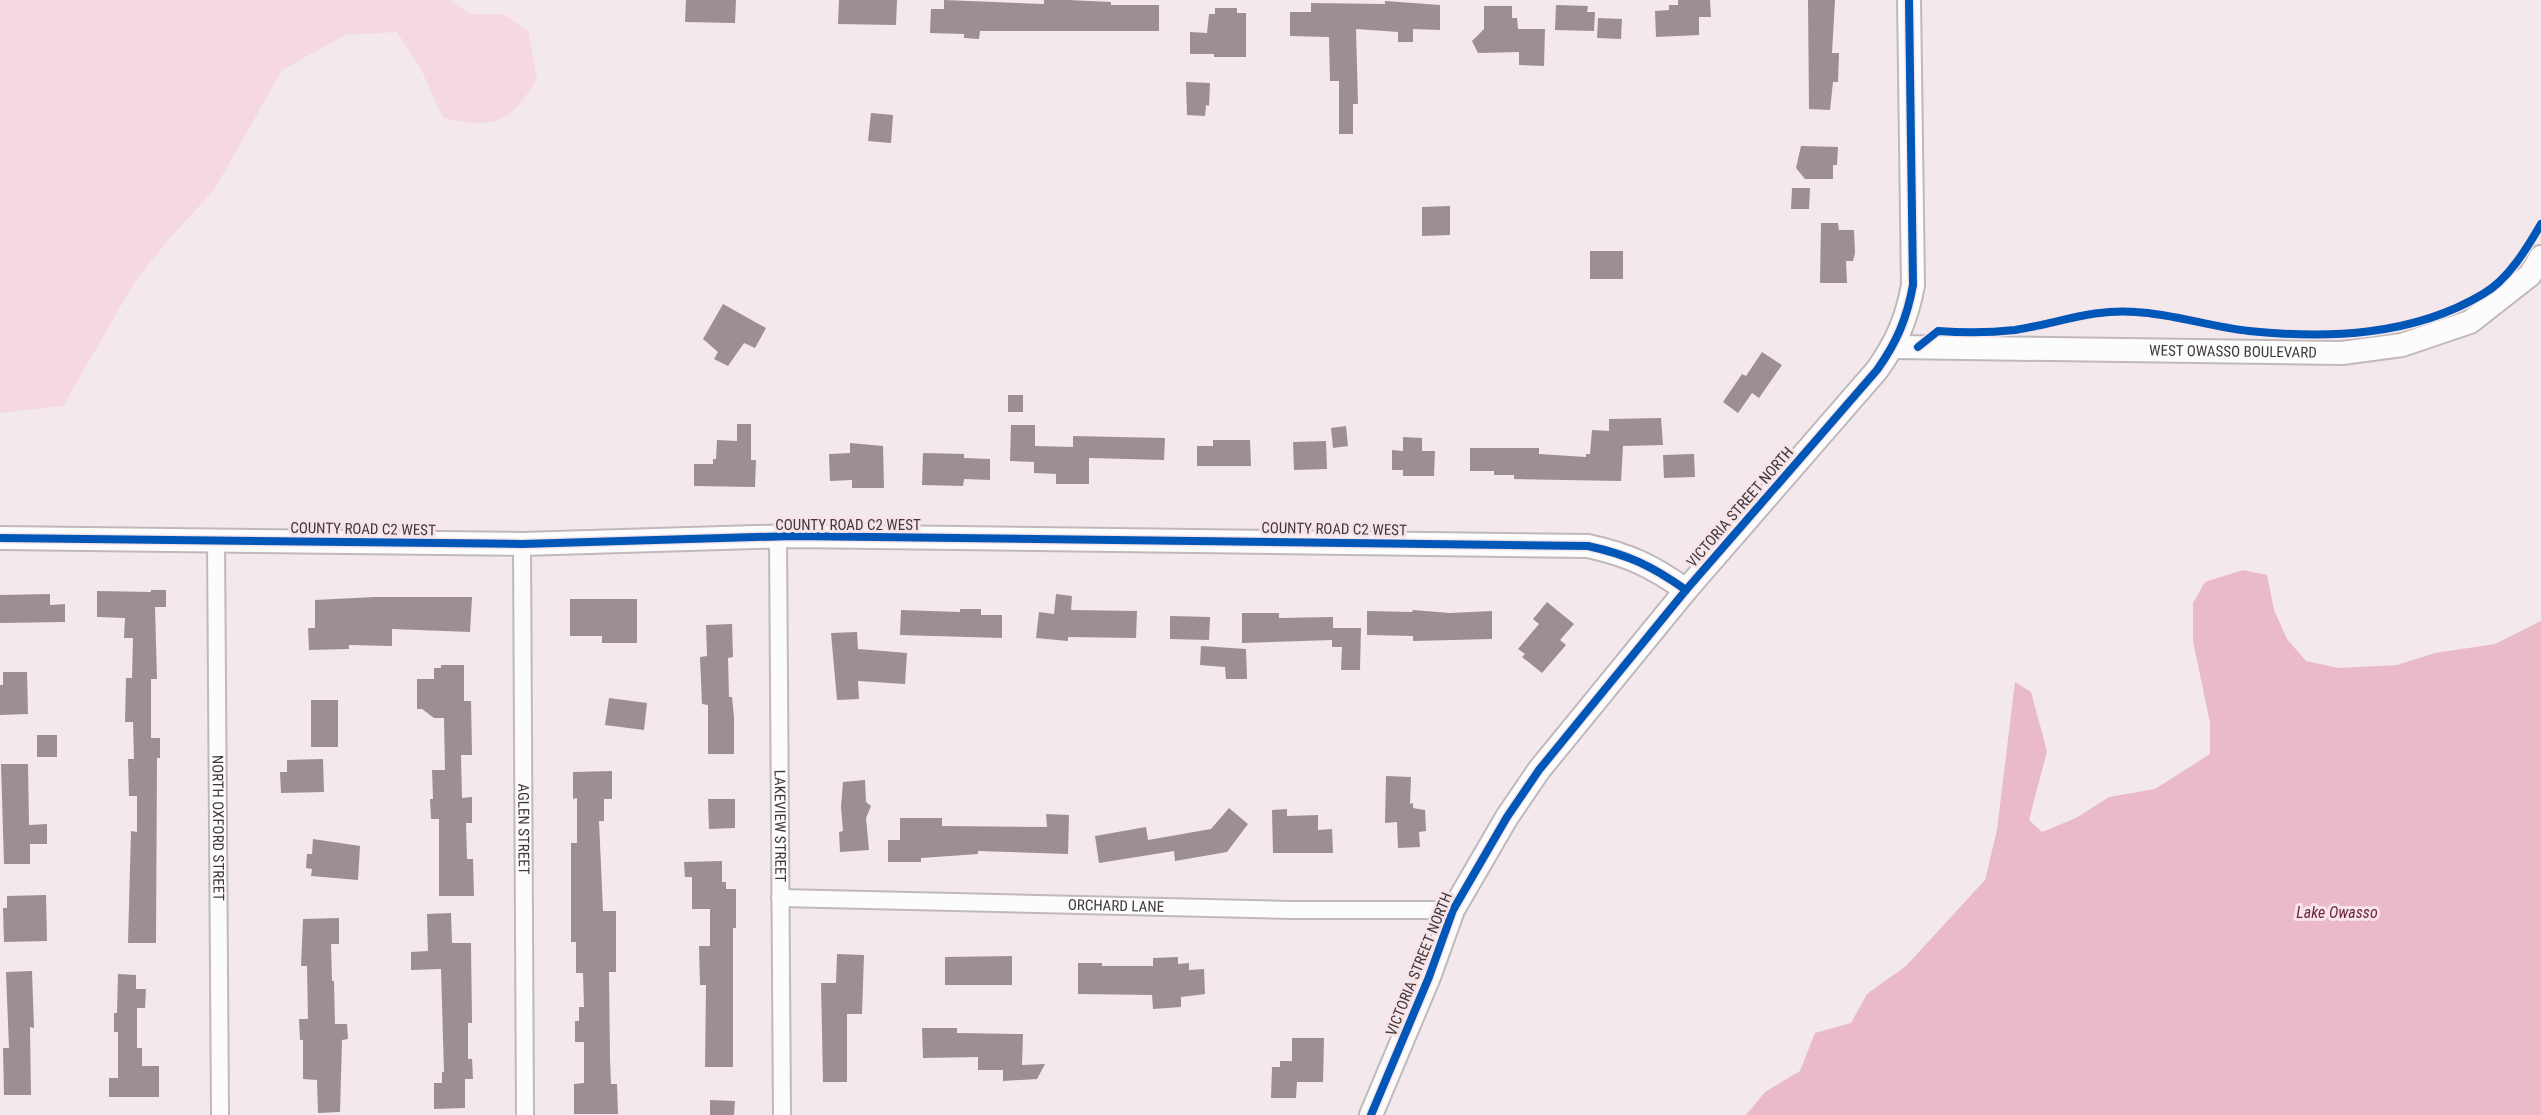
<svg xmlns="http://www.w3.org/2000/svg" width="2541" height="1115" font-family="'Roboto Condensed',sans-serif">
  <rect width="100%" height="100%" fill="#f3e8eb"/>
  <path fill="#f5d8e0" d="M0 0H451L469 14H504L528 31 537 78C511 123 494 130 443 118L420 67 397 32 345 35 282 70 214 190 168 240 134 283 63 406 0 413Z"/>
  <polygon fill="#ebbac8" points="2243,570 2267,575 2274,610 2287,639 2306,661 2339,668 2397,665 2435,653 2495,644 2541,621 2541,1115 1746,1115 1765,1092 1800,1071 1815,1033 1851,1023 1867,994 1906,966 1985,880 1997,830 2015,682 2031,692 2047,751 2029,820 2042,832 2076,818 2109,797 2155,789 2210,754 2210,723 2193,641 2193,603 2205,582"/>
  <g fill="#9d8e93">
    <polygon points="686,0 736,0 735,23 685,22"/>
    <polygon points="839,0 897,0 896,25 838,24"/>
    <polygon points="944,0 1044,4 1044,0 1068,0 1111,2 1111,5 1159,5 1159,31 980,31 979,39 964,38 964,34 930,33 931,9 944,9"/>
    <polygon points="1678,0 1710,0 1711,17 1699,17 1699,35 1656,37 1655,11 1669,10 1669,5 1678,5"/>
    <polygon points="1808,0 1835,0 1832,53 1839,53 1838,82 1833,82 1830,110 1809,109"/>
    <polygon points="1385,1 1440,5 1440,30 1413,29 1413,42 1398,42 1398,32 1356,29 1358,104 1353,104 1353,134 1339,134 1339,81 1330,81 1329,37 1290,36 1290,12 1311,12 1311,3 1385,4"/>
    <polygon points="1556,5 1588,6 1587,12 1595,12 1594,31 1555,30"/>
    <polygon points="1484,6 1512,6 1512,18 1517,18 1518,29 1545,29 1544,66 1519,65 1519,52 1478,53 1472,41 1484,29"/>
    <polygon points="1215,8 1237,8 1237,13 1246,13 1246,57 1214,57 1214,54 1190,54 1190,32 1207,33 1209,14 1215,14"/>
    <polygon points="1598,18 1622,19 1621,39 1597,38"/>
    <polygon points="1186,82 1210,83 1209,106 1206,105 1205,116 1187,115"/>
    <polygon points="871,113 893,115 891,143 868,141"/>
    <polygon points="1801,146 1838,147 1837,165 1833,165 1833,179 1805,179 1796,168"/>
    <polygon points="1792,188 1810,188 1809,209 1791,209"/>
    <polygon points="1450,206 1450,235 1422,236 1422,207"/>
    <polygon points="1821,223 1838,223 1839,230 1854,230 1855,253 1853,261 1846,261 1847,283 1820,283"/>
    <rect x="1590" y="251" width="33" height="28"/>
    <polygon points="723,304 766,328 755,348 744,343 728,366 714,359 718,352 703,339"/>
    <polygon points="1762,352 1782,365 1759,398 1752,393 1738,413 1723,402 1742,374 1746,376"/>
    <rect x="1008" y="395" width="15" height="17"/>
    <polygon points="1661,418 1663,445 1623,446 1621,481 1514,479 1514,475 1494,475 1494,471 1470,471 1470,448 1539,448 1539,454 1586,457 1586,454 1590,454 1592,430 1609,431 1609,419"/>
    <polygon points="737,424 751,424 751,460 756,460 755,487 694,486 694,464 713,464 713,459 716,459 717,440 737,441"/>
    <polygon points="1011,425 1035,425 1035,446 1073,447 1073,436 1165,438 1164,460 1089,458 1089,484 1056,484 1056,474 1034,473 1034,462 1010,461"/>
    <polygon points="1346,426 1348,446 1333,448 1331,428"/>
    <polygon points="1403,437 1422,438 1422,451 1435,451 1434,476 1403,476 1403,470 1392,470 1392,450 1403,451"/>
    <polygon points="1213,440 1250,440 1251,466 1197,466 1197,446 1213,446"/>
    <polygon points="1326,441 1327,469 1294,470 1293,442"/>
    <polygon points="850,443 883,446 884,488 852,488 852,480 830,481 829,454 850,453"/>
    <polygon points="923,453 964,454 964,458 990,459 990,480 964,479 963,486 922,485"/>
    <polygon points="1694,454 1695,477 1664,478 1663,455"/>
    <polygon points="151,590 166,590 166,607 155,607 157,679 151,679 151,738 160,738 160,758 157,758 156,943 128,943 131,831 137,832 137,796 129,796 128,759 134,759 133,722 125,722 126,678 132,678 133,638 124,638 125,618 97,617 97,591 151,592"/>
    <polygon points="50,594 50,605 65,604 65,622 0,623 0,595"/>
    <polygon points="1056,594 1072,596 1071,610 1137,611 1136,638 1068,637 1068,641 1036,638 1039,612 1054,614"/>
    <polygon points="375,597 472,597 470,632 392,629 392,646 349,645 349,649 309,650 308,628 315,628 315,600"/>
    <polygon points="570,599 637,599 637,643 602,643 602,636 570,636"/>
    <polygon points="1547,602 1574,624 1560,640 1566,645 1542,673 1522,657 1525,654 1518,649 1539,624 1533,619"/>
    <polygon points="960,609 981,609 981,615 1002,615 1002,638 900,635 901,610 960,612"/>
    <polygon points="1413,610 1450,613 1492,611 1492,639 1413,641 1413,636 1367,635 1367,611 1412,612"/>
    <polygon points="1242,613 1279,613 1279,618 1333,617 1333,628 1361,628 1360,670 1341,670 1342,647 1332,647 1332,640 1242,643"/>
    <polygon points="1170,616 1210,617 1209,640 1170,639"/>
    <polygon points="732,624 733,657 728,658 729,697 732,697 734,717 734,754 708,754 708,705 702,704 700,657 707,656 706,625"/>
    <polygon points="857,632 858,649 907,653 905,684 858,681 859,699 837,700 831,633"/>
    <polygon points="1201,646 1246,649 1247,679 1226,679 1225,667 1200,665"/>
    <polygon points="441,665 464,665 464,701 471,701 472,755 461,755 462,798 472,797 472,823 466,823 467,859 473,859 474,896 439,896 439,819 431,819 430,799 433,799 432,770 445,770 444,718 434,718 422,709 417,709 417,679 434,679 434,668 441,668"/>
    <polygon points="3,672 27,672 28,714 0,715 0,685 3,685"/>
    <polygon points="609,698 647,703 644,730 605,725"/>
    <rect x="311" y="700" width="27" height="47"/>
    <rect x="37" y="735" width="20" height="22"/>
    <polygon points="323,759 324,792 281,793 280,772 287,772 287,760"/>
    <polygon points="1,764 28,764 29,825 47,824 47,844 30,844 30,864 4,864"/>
    <polygon points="612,771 612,799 604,799 604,821 599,821 603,911 616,911 616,972 609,972 610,1058 611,1084 617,1084 618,1114 574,1114 574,1084 584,1083 584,1042 575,1042 575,1021 579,1021 579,1007 584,1007 583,973 576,973 576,942 571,942 571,843 577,843 577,798 573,799 573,772"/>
    <polygon points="1386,776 1411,777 1410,804 1413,803 1413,808 1425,810 1426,831 1419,832 1420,847 1398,848 1397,822 1385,823"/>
    <polygon points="865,780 866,802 871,806 866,818 869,850 840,852 839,832 843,831 841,807 843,782"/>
    <polygon points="708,799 735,799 735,828 709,829"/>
    <polygon points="1229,808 1248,824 1227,852 1175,861 1174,851 1099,863 1095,836 1146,827 1148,840 1211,829"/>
    <polygon points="1287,809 1287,816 1318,815 1318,830 1332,829 1333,853 1273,853 1272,810"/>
    <polygon points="1046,814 1069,815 1068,854 978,851 978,854 921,858 921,862 888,862 888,840 900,840 900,818 942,818 942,826 1047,827"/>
    <polygon points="313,839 360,846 358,880 311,876 312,869 306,868 307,854 312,854"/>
    <polygon points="722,861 722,882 726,882 726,889 736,889 736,928 733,928 733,1067 705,1067 706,985 700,985 699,946 710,946 710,909 692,909 692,877 685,877 684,862"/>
    <polygon points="46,895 47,941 4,942 3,908 7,908 7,896"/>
    <polygon points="451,913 452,943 471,943 472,1023 468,1023 468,1059 472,1059 473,1079 465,1079 465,1108 434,1109 434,1083 442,1083 442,1072 444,1072 441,969 411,970 411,952 428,951 427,914"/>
    <polygon points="339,918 339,944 331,944 332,981 334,981 335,1024 347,1024 348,1039 342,1040 340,1112 318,1113 317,1080 303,1079 303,1040 300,1040 299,1019 308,1019 307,966 301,966 303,919"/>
    <polygon points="837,954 864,955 862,1014 847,1014 847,1082 823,1082 821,983 836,983"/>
    <polygon points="1012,956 1012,985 945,985 945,957"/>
    <polygon points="1178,957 1178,964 1189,963 1189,970 1204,969 1205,994 1181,997 1181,1007 1153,1009 1152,995 1078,994 1078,963 1102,963 1102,966 1153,966 1153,958"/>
    <polygon points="32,971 34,1028 30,1027 31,1095 4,1095 3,1048 9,1048 6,972"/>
    <polygon points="118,974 136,975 136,989 146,989 145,1008 137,1008 137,1048 142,1048 142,1066 159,1066 159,1097 109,1097 109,1078 118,1078 118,1032 114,1032 114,1013 117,1013"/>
    <polygon points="922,1028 957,1028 957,1033 1023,1034 1022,1065 1045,1064 1037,1079 1003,1081 1003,1070 978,1070 978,1057 923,1058"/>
    <polygon points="1292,1038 1324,1038 1323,1082 1297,1082 1296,1098 1271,1098 1272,1067 1280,1067 1280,1061 1292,1061"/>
    <polygon points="710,1100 735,1101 734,1115 710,1115"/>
  </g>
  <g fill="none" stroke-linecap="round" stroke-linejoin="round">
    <defs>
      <g id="street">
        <path id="s1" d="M778 538 782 1115"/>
        <path id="s2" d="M216 540 220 1115"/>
        <path id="s3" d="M522 544 525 1115"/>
        <path id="s4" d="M780 898 1291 910H1453"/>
      </g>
      <g id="secondary">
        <path id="s5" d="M1894 347 2342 353 2402 345 2470 322 2530 275 2541 257"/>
        <path d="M0 538 522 544 793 536 1588 546C1629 555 1652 566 1686 590"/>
        <path d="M1371 1115 1429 977 1453 910 1507 817 1539 770 1686 590 1877 370C1897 342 1907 318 1913 285L1909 0"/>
      </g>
    </defs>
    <use href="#street" stroke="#c0b8ba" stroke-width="20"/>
    <use href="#secondary" stroke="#c0b8ba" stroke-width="26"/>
    <use href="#street" stroke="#fdfcfc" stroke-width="16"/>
    <use href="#secondary" stroke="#fdfcfc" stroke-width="22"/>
    <defs>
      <g id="cycleway">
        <path d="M1918 347 1938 331C1964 333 1989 333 2015 330 2055 324 2095 308 2136 312 2174 314 2211 327 2249 331 2328 339 2413 336 2483 294 2508 280 2527 248 2541 224"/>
        <path d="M0 538 522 544 793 536 1588 546C1629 555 1652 566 1686 590"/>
        <path d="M1371 1115 1429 977 1453 910 1507 817 1539 770 1686 590 1877 370C1897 342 1907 318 1913 285L1909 0"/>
      </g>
    </defs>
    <use href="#cycleway" stroke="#f7e4e9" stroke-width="11"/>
    <use href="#cycleway" stroke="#0057b8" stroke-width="8"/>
  </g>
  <g text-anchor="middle" stroke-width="6" stroke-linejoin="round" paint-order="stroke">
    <g font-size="15" fill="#3f383a" stroke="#f7e4e9">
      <text dy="5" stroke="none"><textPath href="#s5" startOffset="339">WEST OWASSO BOULEVARD</textPath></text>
      <text transform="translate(1740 507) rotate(-49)" y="5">VICTORIA STREET NORTH</text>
      <text x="848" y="530">COUNTY ROAD C2 WEST</text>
      <text transform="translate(363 529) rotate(1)" y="5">COUNTY ROAD C2 WEST</text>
      <text transform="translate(1334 529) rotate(1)" y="5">COUNTY ROAD C2 WEST</text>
      <text dy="5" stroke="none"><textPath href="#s1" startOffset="288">LAKEVIEW STREET</textPath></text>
      <text dy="5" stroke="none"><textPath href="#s2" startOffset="288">NORTH OXFORD STREET</textPath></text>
      <text dy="5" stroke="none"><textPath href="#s3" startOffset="285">AGLEN STREET</textPath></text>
      <text dy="5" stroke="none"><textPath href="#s4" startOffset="336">ORCHARD LANE</textPath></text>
      <text transform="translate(1419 964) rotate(-68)" y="5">VICTORIA STREET NORTH</text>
    </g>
    <g font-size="16" font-style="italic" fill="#702441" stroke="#f7e4e9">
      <text x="2337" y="918">Lake Owasso</text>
    </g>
  </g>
</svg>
